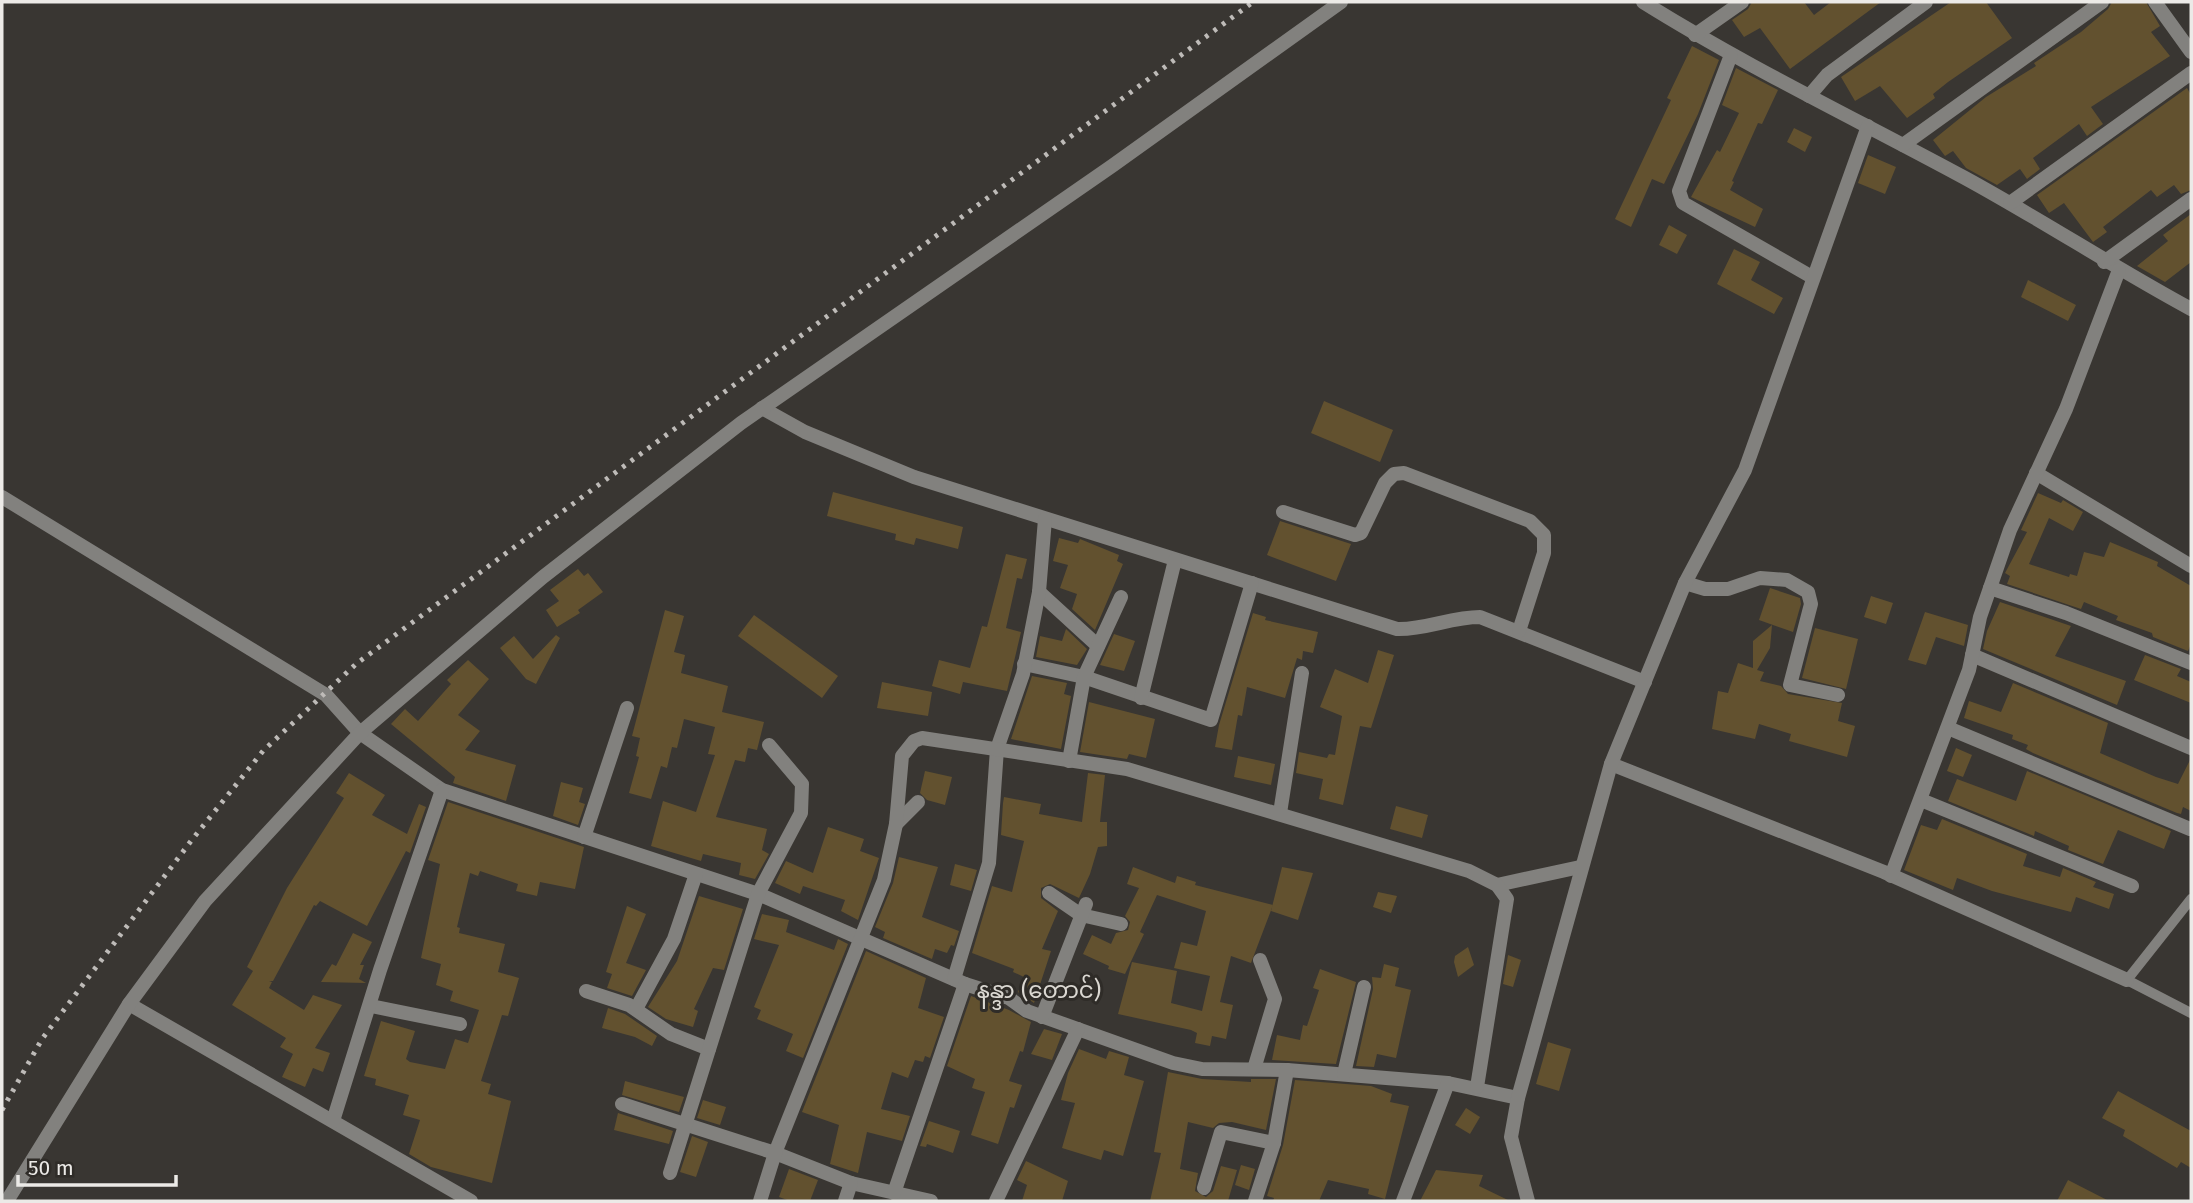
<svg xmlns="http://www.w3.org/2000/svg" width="2193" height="1203" font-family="'Fira Sans','Noto Sans Myanmar',sans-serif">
  <rect width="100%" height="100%" fill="#393632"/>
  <g fill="#62512f">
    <polygon points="1752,2 1804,2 1814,15 1831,2 1881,2 1790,69 1760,28 1744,37 1732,20 1748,9"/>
    <polygon points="1951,2 1986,2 2012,38 1948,82 1933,94 1935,98 1907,118 1880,86 1855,101 1841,77"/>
    <polygon points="2112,2 2146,2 2160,26 2151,32 2170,56 2091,107 2103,124 2087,136 2079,124 2033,158 2040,169 2027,179 2020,169 1997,185 1966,168 1953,151 1945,156 1933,140 1986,97 2036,66 2034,63 2081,32 2108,9"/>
    <polygon points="1692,46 1719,60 1698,114 1664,184 1652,179 1631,227 1615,219 1671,100 1667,98"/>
    <polygon points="1736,68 1778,90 1762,124 1758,123 1732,181 1734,182 1730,190 1763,209 1755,227 1691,197 1717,150 1720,152 1739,113 1722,105"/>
    <polygon points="2187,88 2191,95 2191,190 2181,194 2174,185 2157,197 2151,190 2103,227 2107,232 2093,242 2064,203 2049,213 2037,195"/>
    <polygon points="1794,128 1812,137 1805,152 1787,142"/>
    <polygon points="1868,155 1896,167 1885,194 1858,183"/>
    <polygon points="2191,214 2191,262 2165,282 2137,266 2168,241 2163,235"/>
    <polygon points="1669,225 1687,235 1677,254 1659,245"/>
    <polygon points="1734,249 1760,262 1751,280 1783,298 1774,314 1717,284"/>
    <polygon points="2028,280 2076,305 2068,321 2021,297"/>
    <polygon points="1324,401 1393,430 1380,462 1311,433"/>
    <polygon points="833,492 963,527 958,549 916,538 914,545 895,540 896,534 827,516"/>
    <polygon points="2038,493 2061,503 2063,500 2083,512 2073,531 2049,518 2029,564 2069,577 2070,574 2077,576 2084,552 2104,557 2110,542 2158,562 2157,566 2191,586 2191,644 2188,651 2153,637 2152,633 2116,620 2118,616 2084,602 2081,609 2007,584 2010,576 2005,573 2027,532 2021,530"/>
    <polygon points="1280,521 1351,544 1336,581 1267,555"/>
    <polygon points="1059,538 1078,543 1080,539 1119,555 1117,561 1123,564 1095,630 1072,609 1077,594 1060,588 1068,565 1053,561"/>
    <polygon points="1006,554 1027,559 1022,579 1017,578 1006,628 1021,632 1007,691 963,682 960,694 932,686 939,660 970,668 982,626 987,627"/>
    <polygon points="578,569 584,576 588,573 603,592 578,610 580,613 557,627 546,610 559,601 550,590"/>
    <polygon points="1770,588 1800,598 1801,604 1793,632 1759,620"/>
    <polygon points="1871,596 1893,603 1886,624 1864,617"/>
    <polygon points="2000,602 2071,626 2055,656 2126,681 2117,705 1983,649 1987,631"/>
    <polygon points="665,610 684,616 674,652 685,655 681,673 728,686 722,712 764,722 757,750 748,748 745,762 735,760 716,817 767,829 762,850 769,854 755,879 739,875 741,863 703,854 701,861 651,846 663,801 696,812 715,755 708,754 715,727 684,719 677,748 672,747 667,768 661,766 651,799 629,793 639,757 636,756 640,738 632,736"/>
    <polygon points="1925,612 1968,625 1964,646 1936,637 1926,665 1908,660"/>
    <polygon points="1253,613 1266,617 1265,620 1318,632 1313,653 1303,651 1302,660 1297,658 1285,698 1247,687 1242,716 1238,715 1232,750 1215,747 1219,725"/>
    <polygon points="754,615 838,676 822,698 738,636"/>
    <polygon points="1772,625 1770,648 1757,670 1764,672 1760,681 1781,686 1788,694 1842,703 1838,721 1855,726 1847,757 1789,741 1791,734 1759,724 1755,739 1712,729 1718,691 1728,693 1738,663 1753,668 1753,641"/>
    <polygon points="1815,628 1858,639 1846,689 1802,678"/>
    <polygon points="1066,629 1087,649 1077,665 1036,657 1040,636 1062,641"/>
    <polygon points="1114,634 1135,641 1124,671 1100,665"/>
    <polygon points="556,635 560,638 536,684 526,679 500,648 514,636 533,659"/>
    <polygon points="1378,650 1394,655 1371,728 1360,726 1343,805 1319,799 1323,779 1296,773 1299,752 1327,758 1329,754 1335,755 1342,716 1320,707 1335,669 1368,683"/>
    <polygon points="2145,655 2181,669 2177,676 2191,682 2191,703 2134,680"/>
    <polygon points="468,660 489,679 458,715 480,731 465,750 516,765 506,801 453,783 455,777 391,724 405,709 418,721 451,684 447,680"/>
    <polygon points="1032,676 1067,683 1064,694 1071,696 1061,749 1011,739"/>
    <polygon points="882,682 932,692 928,716 877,708"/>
    <polygon points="2013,683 2108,723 2100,753 2156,777 2178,784 2191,758 2191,811 2183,807 2181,814 2177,813 2033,753 2026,749 2028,745 2012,739 2013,735 1964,718 1969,701 2001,712"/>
    <polygon points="1089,702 1155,719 1146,758 1129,754 1127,759 1080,752"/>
    <polygon points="1956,748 1972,755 1963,777 1947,771"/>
    <polygon points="1238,756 1275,764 1271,785 1234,777"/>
    <polygon points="925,771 952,777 945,805 927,800 920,793"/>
    <polygon points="2027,771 2171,831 2164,849 2118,830 2103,864 2068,850 2069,846 2035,831 2034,836 1948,801 1957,779 2016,801"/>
    <polygon points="349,773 385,795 372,815 407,834 419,804 426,807 410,853 406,851 367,926 320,901 316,906 314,905 273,981 269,981 272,982 269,988 304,1010 313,995 342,1005 315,1048 330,1053 323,1072 313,1068 305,1087 282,1077 293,1054 280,1047 286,1038 232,1005 253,971 247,967 287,888 344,798 336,793"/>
    <polygon points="1088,773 1105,775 1100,822 1107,822 1107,846 1098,847 1090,874 1079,898 1050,884 1041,888 1041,898 1058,911 1042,949 1051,951 1034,1003 1018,992 1024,977 1013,972 1014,969 972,953 992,886 1012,892 1024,841 1001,835 1003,803 1004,797 1041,804 1039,814 1082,822"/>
    <polygon points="561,782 583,788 579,802 585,804 578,825 553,816"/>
    <polygon points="448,802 584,847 575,889 540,882 537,896 516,891 518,884 480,871 478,876 470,873 457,927 460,928 459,933 505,944 498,972 519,978 508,1016 502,1015 481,1081 491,1084 488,1094 511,1101 492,1183 431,1167 409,1154 420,1120 403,1115 409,1095 375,1085 376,1079 364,1076 381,1021 415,1031 406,1059 410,1062 445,1069 455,1039 468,1043 479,1010 450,1001 453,991 436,985 441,964 421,958 440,864 428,860"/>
    <polygon points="1396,806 1428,815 1422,838 1390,829"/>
    <polygon points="1942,819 2027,854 2023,866 2060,877 2063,868 2096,882 2093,887 2114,894 2109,909 2076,897 2071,912 1992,891 1957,878 1953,890 1904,870 1921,825 1937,830"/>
    <polygon points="828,827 864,839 860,851 879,858 858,920 841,911 845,900 803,886 800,894 775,883 786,861 813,873"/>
    <polygon points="899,857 938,867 922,917 959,931 954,946 951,945 947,953 935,949 932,959 883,938 885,932 875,927 893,883"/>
    <polygon points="955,864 977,870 971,891 950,885"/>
    <polygon points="1133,867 1175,883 1177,876 1196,882 1195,885 1273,905 1251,963 1231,956 1220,1002 1233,1005 1226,1039 1212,1036 1210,1046 1195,1043 1197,1033 1191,1030 1118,1014 1132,962 1177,971 1171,1003 1202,1011 1210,976 1174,968 1181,942 1197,946 1206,911 1157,895 1140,932 1144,934 1125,974 1108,969 1109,966 1083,954 1092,935 1111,944 1116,933 1128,930 1130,922 1125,916 1139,888 1127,884"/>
    <polygon points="1282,867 1313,873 1298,920 1271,911"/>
    <polygon points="1378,892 1397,896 1391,913 1373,907"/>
    <polygon points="699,896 743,909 724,970 713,968 694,1009 698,1011 693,1027 666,1019 648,1007 677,961"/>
    <polygon points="627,906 646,914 626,963 646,970 632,996 607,988 612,974 606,972"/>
    <polygon points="762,914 789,920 786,932 834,950 838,939 848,944 803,1058 786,1051 793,1034 757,1019 761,1010 754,1007 779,945 754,939"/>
    <polygon points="353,933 372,942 360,965 364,965 359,979 366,983 321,982 332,964 336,966"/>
    <polygon points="1468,947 1474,965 1458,977 1454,962 1455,956"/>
    <polygon points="866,951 926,978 918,1008 944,1017 930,1058 925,1056 923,1062 915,1060 908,1078 892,1072 881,1109 910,1116 902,1141 867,1132 858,1173 830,1164 839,1125 802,1112"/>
    <polygon points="1508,955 1521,960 1513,987 1503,984"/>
    <polygon points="1384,964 1399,968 1395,986 1411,990 1396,1058 1377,1054 1374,1067 1356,1066 1373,989 1372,977 1381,978"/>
    <polygon points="1320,969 1356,982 1336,1064 1272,1060 1277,1035 1300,1040 1303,1025 1307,1026 1319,990 1313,988"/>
    <polygon points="971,996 1009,1010 1031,1022 1023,1052 1020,1051 1009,1081 1022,1085 1014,1108 1010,1107 998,1144 971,1135 985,1092 972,1088 975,1079 947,1066"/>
    <polygon points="608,1008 625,1014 657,1036 652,1046 635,1037 602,1028"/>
    <polygon points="1044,1029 1062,1034 1052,1060 1031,1054"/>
    <polygon points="1548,1042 1571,1049 1559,1091 1536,1084"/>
    <polygon points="1079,1049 1106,1059 1109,1051 1129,1057 1124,1075 1144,1081 1123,1156 1104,1150 1101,1160 1062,1148 1075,1103 1061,1100 1068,1073"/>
    <polygon points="1168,1072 1202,1079 1251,1082 1251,1079 1276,1079 1266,1130 1232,1122 1219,1123 1213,1128 1188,1122 1180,1169 1198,1173 1195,1191 1206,1197 1213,1191 1221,1166 1237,1170 1228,1201 1150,1201 1161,1153 1154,1152"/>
    <polygon points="1295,1080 1371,1086 1392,1094 1390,1102 1409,1106 1385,1199 1368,1194 1369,1189 1328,1180 1319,1201 1273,1201 1274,1198 1267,1196 1283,1145"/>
    <polygon points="625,1081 684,1097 679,1112 622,1095"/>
    <polygon points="2118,1091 2191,1131 2191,1168 2181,1162 2177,1168 2123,1136 2125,1130 2102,1118"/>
    <polygon points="703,1100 726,1107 720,1125 697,1118"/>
    <polygon points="1466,1108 1480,1117 1470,1134 1455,1125"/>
    <polygon points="618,1113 673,1131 669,1144 614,1130"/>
    <polygon points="929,1121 960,1131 953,1153 927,1144 926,1147 920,1146"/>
    <polygon points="692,1136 708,1142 696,1177 680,1172"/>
    <polygon points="1026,1161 1068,1181 1062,1201 1022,1201 1027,1185 1017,1180"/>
    <polygon points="1241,1165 1255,1169 1249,1190 1235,1185"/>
    <polygon points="789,1169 818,1180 810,1201 790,1201 779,1197"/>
    <polygon points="1436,1170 1483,1175 1479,1186 1510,1201 1420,1201"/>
    <polygon points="2068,1180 2109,1201 2057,1201"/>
  </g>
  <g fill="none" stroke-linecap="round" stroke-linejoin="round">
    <polyline stroke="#82817e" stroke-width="10" points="2191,899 2127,980 2191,1013"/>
    <g stroke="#82817e" stroke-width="14">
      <path d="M1643 2C1747 67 1858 120 1965 178 2042 220 2115 268 2191 309"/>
      <polyline points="2155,2 2191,52"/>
      <polyline points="1695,35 1742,2"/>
      <polyline points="1731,55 1679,191 1683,203 1812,277"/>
      <polyline points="1809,96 1827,75 1926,2"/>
      <polyline points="1903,145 2102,2"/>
      <polyline points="2010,203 2191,73"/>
      <polyline points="2104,262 2191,199"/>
      <path d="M762 408 805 432 914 477 1397 629C1425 630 1451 617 1480 617L1645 682"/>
      <polyline points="2036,473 2191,566"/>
      <polyline points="2,497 326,695 360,733 442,790 758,894 965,984 1009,998 1027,1011 1173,1063 1202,1069 1287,1070 1448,1083 1518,1098"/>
      <polyline points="1283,512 1355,535 1361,533 1385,483 1394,474 1404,473 1530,521 1544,535 1544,553 1519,631"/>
      <polyline points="1685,583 1705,589 1728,589 1760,578 1787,580 1808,592 1811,604 1790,685 1838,695"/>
      <polyline points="1990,588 2066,613 2191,663"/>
      <polyline points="1039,592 1098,646"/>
      <polyline points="1972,655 2191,748"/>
      <polyline points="1024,664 1084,677 1211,720 1252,583"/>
      <polyline points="1141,698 1175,560"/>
      <polyline points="1948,728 2190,829"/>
      <polyline points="1069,761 1084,677 1121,597"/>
      <polyline points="1611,764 1884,872 2127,980"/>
      <polyline points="1921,800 2132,886"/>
      <polyline points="1280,813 1302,673"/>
      <polyline points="896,824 918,802"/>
      <polyline points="584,837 627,708"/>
      <polyline points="1891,876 1969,670 1980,617 2010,530 2066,409 2119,270"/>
      <polyline points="1497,885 1580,867"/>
      <polyline points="1049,893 1081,915 1121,924"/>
      <polyline points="954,979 989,863 997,749 1023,674 1039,592 1045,519"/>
      <polyline points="586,991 629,1005 671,1034 709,1049"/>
      <polyline points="129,1004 471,1201"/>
      <polyline points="371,1006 460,1024"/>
      <polyline points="636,1009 674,939 696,874"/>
      <polyline points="1042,1017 1086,904"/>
      <polyline points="1254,1069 1275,999 1260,960"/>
      <polyline points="1344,1074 1364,987"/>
      <polyline points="622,1104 775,1153 851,1183 931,1201"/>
      <polyline points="333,1121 380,970 442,790"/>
      <polyline points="670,1173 758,894 801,813 802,784 769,745"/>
      <polyline points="1204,1188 1221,1132 1274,1143"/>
      <polyline points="894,1193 965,984"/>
      <polyline points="7,1201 129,1004 205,901 360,733 543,577 741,423 1112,166 1341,2"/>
      <polyline points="760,1201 775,1153 884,880 896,824 902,756 914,741 922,738 1127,769 1469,871 1497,885 1507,899 1477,1087"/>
      <polyline points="845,1201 851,1183"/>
      <polyline points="996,1201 1078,1029"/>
      <polyline points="1255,1201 1274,1143 1287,1070"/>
      <polyline points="1403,1201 1448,1083"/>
      <polyline points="1528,1201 1511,1137 1518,1098 1611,764 1685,583 1745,470 1868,126"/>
    </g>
    <polyline stroke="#bebbb8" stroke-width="5" stroke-dasharray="3.5 7" stroke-linecap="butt" points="2,1110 42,1039 191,841 263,751 356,664 1253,2"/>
  </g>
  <g text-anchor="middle" stroke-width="6" stroke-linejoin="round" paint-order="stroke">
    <g font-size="23" fill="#dbd8d2" stroke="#2f2c28">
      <text x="1039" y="998">နန္ဒာ (တောင်)</text>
    </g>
  </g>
  <rect width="2193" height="1203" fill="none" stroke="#eceae7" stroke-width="7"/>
  <path d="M18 1175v10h158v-10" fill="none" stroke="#eceae7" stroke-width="3.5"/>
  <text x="28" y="1175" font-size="21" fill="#eceae7" stroke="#2f2c28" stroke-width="5" paint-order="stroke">50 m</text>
</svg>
